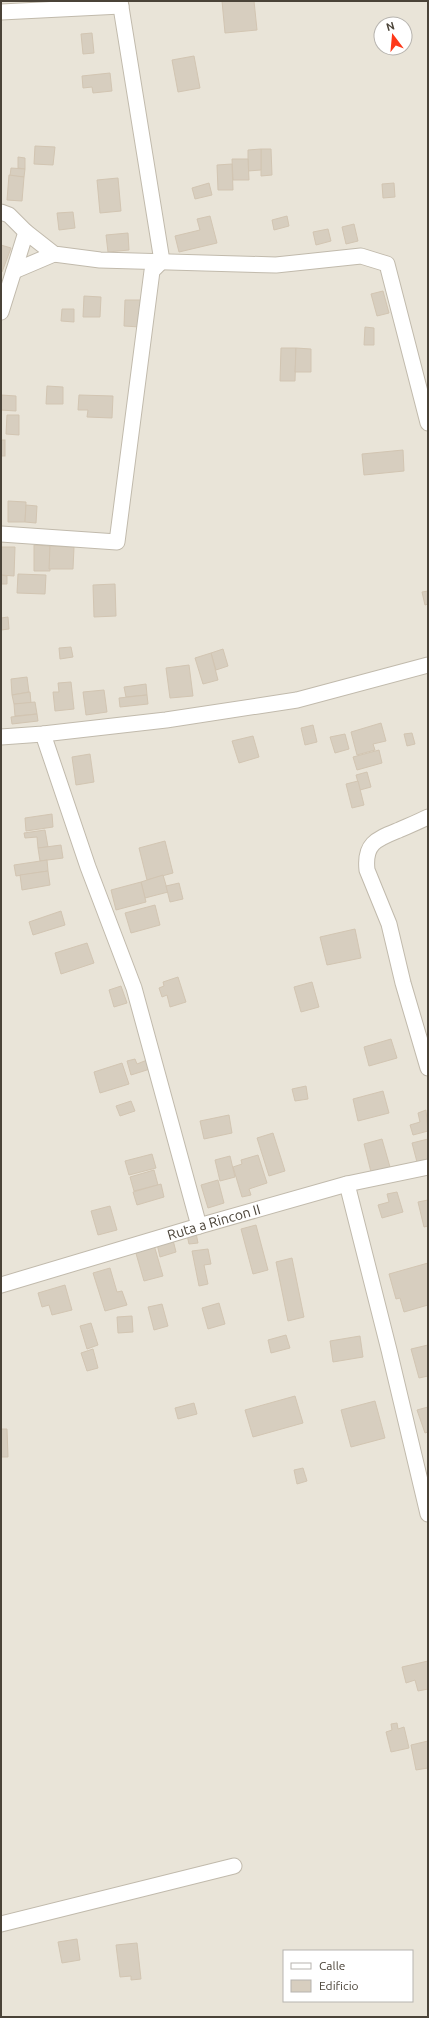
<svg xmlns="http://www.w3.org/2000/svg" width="429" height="2018" font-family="Ubuntu,sans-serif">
  <rect width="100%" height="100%" fill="#f5f2ea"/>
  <path fill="#e9e4d8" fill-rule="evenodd" d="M1 1H428V2017H1ZM381 24H405V48H381ZM284 1951H412V2001H284Z"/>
  <g fill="#d7cebf" stroke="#d2c5b2">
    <polygon points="222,1 254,1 257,30 225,33"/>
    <polygon points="92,33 94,53 83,54 81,34"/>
    <polygon points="194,56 200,88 178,92 172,60"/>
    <polygon points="110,73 112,91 93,93 92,87 83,88 82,76"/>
    <polygon points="35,146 55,147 53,165 34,164"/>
    <polygon points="261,149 271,149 272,175 261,176"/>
    <polygon points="261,149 261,170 248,171 248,150"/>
    <polygon points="18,157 25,158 25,169 18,168"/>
    <polygon points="232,159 248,159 249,180 233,180"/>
    <polygon points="232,164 233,190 218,190 217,165"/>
    <polygon points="11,168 25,169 24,177 10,176"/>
    <polygon points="9,175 24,177 22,201 7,200"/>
    <polygon points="118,178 121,211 100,213 97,180"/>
    <polygon points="209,183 212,195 195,199 192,188"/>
    <polygon points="394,183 395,197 383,198 382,184"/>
    <polygon points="73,212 75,228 59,230 57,213"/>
    <polygon points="210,216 217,243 179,252 175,236 200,230 197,219"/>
    <polygon points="287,216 289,226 274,230 272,220"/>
    <polygon points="354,224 358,241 346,244 342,227"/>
    <polygon points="328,229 331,241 316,245 313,232"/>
    <polygon points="128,233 129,250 108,252 106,235"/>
    <polygon points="1,245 11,248 2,272 1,272"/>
    <polygon points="383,291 389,313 377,316 371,294"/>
    <polygon points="84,296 101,297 100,317 83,317"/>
    <polygon points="125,300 141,300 140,327 124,326"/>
    <polygon points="62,309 74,309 74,322 61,321"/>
    <polygon points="365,327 374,328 374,345 364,345"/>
    <polygon points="281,348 296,348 295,381 280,381"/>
    <polygon points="296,348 311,349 311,372 295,372"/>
    <polygon points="47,386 63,387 63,404 46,404"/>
    <polygon points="1,395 16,396 16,411 1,410"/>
    <polygon points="79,395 113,396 112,418 87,417 88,410 78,410"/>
    <polygon points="7,415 19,415 19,435 6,434"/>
    <rect x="1" y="440" width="4" height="16"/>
    <polygon points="403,450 404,471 364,475 362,454"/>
    <polygon points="8,501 26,502 25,522 8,522"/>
    <polygon points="26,505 37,506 36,523 25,522"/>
    <polygon points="34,545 50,546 50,571 34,571"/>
    <polygon points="50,546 74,547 73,569 49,569"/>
    <polygon points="1,547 15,547 14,576 1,575"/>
    <polygon points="18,574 46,575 45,594 17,593"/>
    <polygon points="1,575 7,576 7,584 1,584"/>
    <polygon points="115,584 116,616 94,617 93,585"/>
    <polygon points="428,591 428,604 425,605 422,592"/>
    <polygon points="8,617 9,629 1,630 1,618"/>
    <polygon points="71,647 73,657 60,659 59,648"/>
    <polygon points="223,649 228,666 216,670 211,653"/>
    <polygon points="211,653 218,680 203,684 195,658"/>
    <polygon points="189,665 193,696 170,698 166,668"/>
    <polygon points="27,677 29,692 12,695 11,679"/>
    <polygon points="71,682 74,709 55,711 53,692 59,692 58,683"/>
    <polygon points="146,684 147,695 126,697 124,687"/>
    <polygon points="104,690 107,712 86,715 83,692"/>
    <polygon points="30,692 31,703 14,704 12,695"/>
    <polygon points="147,695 148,704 120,707 119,698"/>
    <polygon points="35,702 37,714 15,716 14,704"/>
    <polygon points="37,714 38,721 12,724 11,717"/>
    <polygon points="381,723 386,741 373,744 375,750 357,755 351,732"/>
    <polygon points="313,725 317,742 305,745 301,728"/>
    <polygon points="412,733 415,744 407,746 404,734"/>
    <polygon points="345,734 349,749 335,753 330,737"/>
    <polygon points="253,736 259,757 239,763 232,741"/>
    <polygon points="379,750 382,763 357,770 353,757"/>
    <polygon points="90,754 94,782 76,785 72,757"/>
    <polygon points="367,772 371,787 360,790 356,775"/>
    <polygon points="358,781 364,805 352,808 346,784"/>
    <polygon points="52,814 53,827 26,831 25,818"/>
    <polygon points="45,830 48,847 38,848 37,837 25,838 24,833"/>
    <polygon points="165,841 173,873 147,880 139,848"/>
    <polygon points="61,845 63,858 40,861 38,848"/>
    <polygon points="47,860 48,871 16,876 14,865"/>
    <polygon points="48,871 50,885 22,890 20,875"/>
    <polygon points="163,875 168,892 145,898 141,882"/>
    <polygon points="141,882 146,902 116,910 111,890"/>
    <polygon points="179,883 183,899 170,902 166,886"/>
    <polygon points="155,905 160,925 131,933 125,913"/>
    <polygon points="61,911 65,925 33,935 29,922"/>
    <polygon points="355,929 361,958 327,965 320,937"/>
    <polygon points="87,943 94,963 61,974 55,953"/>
    <polygon points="178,977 186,1002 170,1007 167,995 162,997 159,988 164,986 163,982"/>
    <polygon points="312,982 319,1007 301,1012 294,987"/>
    <polygon points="121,986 127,1003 114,1007 109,990"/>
    <polygon points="391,1039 397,1058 369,1066 364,1047"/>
    <polygon points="135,1059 137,1064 147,1060 150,1069 131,1075 127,1061"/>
    <polygon points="122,1063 129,1084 100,1093 94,1072"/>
    <polygon points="306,1086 308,1099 295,1101 292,1089"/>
    <polygon points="383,1091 389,1113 358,1121 353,1099"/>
    <polygon points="131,1101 135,1111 120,1116 116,1106"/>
    <polygon points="426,1110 428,1131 413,1135 410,1125 420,1122 418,1113"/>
    <polygon points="229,1115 232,1133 204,1139 200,1121"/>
    <polygon points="273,1133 285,1171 269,1176 257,1138"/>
    <polygon points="382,1139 390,1167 371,1172 364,1144"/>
    <polygon points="428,1139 428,1159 417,1162 412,1143"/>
    <polygon points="152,1154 156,1168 129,1175 125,1161"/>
    <polygon points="258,1155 267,1183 249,1189 251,1195 242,1197 233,1167 242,1164 241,1160"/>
    <polygon points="230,1156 235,1177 220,1181 215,1160"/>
    <polygon points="154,1170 158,1185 134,1191 130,1177"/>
    <polygon points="218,1180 224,1203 208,1208 201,1185"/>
    <polygon points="161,1184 164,1197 137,1205 133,1192"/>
    <polygon points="397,1192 403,1212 382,1218 378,1205 389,1202 387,1194"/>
    <polygon points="428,1200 428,1226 424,1227 418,1202"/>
    <polygon points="110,1206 117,1230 98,1235 91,1211"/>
    <polygon points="256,1225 268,1270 253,1274 241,1229"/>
    <polygon points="196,1233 198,1243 189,1244 187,1235"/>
    <polygon points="173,1240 176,1252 160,1257 157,1244"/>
    <polygon points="154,1245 163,1276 144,1281 135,1250"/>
    <polygon points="208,1249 211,1264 204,1265 208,1284 199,1286 192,1251"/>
    <polygon points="292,1258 304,1317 288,1321 276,1262"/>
    <polygon points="428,1263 428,1305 404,1312 400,1298 396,1299 389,1274"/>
    <polygon points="110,1268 117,1292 122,1291 127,1305 105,1311 93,1273"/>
    <polygon points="65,1285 72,1310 52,1315 49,1305 42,1307 38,1293"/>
    <polygon points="219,1303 225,1324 208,1329 202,1308"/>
    <polygon points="162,1304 168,1326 154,1330 148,1307"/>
    <polygon points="132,1316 133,1332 118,1333 117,1317"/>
    <polygon points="91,1323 98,1345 87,1349 80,1326"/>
    <polygon points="286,1335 290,1348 271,1353 268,1340"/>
    <polygon points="360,1336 363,1357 333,1362 330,1341"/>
    <polygon points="428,1345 428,1376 419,1378 411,1349"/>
    <polygon points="93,1349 98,1368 87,1371 81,1353"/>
    <polygon points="295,1396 303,1423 253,1437 245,1410"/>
    <polygon points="375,1401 385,1438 351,1447 341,1410"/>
    <polygon points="194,1403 197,1414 178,1419 175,1408"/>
    <polygon points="428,1407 428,1432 425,1433 417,1410"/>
    <polygon points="1,1429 7,1429 8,1457 1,1457"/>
    <polygon points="303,1468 307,1481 297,1484 294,1470"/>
    <polygon points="428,1661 428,1689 418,1691 415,1680 406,1683 402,1667"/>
    <polygon points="397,1723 398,1729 404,1727 409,1748 391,1752 386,1732 392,1730 391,1724"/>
    <polygon points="428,1741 428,1768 416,1770 411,1745"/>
    <polygon points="77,1939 80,1960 62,1963 58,1942"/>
    <polygon points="137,1943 141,1979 131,1980 131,1976 120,1977 116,1945"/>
  </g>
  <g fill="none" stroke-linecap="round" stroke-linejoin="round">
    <defs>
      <g id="minor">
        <polyline points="1,12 121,6"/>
        <polyline points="1,212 9,215 26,232"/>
        <polyline points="14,271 54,254"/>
        <polyline points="1,312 26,232 54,254 100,260 276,265 361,256 387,264 428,423"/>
        <polyline points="1,534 117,542 152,271 162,261 120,1"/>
        <polyline points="43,734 88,867 134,988 199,1226"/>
        <polyline points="1,737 43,734 166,720 297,700 428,665"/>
        <path d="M428 817C418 822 408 826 399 830 377 839 364 843 367 870L389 924 403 983 428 1068"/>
        <polyline points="347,1184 389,1350 428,1514"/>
        <path id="s1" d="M1 1285 199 1226 347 1184 428 1167"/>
        <polyline points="1,1924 234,1866"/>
      </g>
    </defs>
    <use href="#minor" stroke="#c1baac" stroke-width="17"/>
    <use href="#minor" stroke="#fff" stroke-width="15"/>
  </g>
  <g text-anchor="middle" stroke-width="3" stroke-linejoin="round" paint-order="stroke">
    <g font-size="14" fill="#4a4338" stroke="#fff">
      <text dy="5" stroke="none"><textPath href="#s1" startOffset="222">Ruta a Rincon II</textPath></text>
    </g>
  </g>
  <rect width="429" height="2018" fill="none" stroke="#4a4338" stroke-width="4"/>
  <rect x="283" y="1950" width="130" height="52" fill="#ffffff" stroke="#b7b4af"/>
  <rect x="291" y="1963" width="20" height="6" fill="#ffffff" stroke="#b7b4af"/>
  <text x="319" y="1970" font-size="12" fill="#4a4338">Calle</text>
  <rect x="291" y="1980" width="20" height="12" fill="#d7cebf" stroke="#b7b4af"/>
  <text x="319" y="1990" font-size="12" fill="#4a4338">Edificio</text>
  <g transform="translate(393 36) rotate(344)"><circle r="19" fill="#ffffff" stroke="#b7b4af"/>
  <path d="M0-3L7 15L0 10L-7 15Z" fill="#fe3819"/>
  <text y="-6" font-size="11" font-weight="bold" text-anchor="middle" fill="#4a4338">N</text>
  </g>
</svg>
